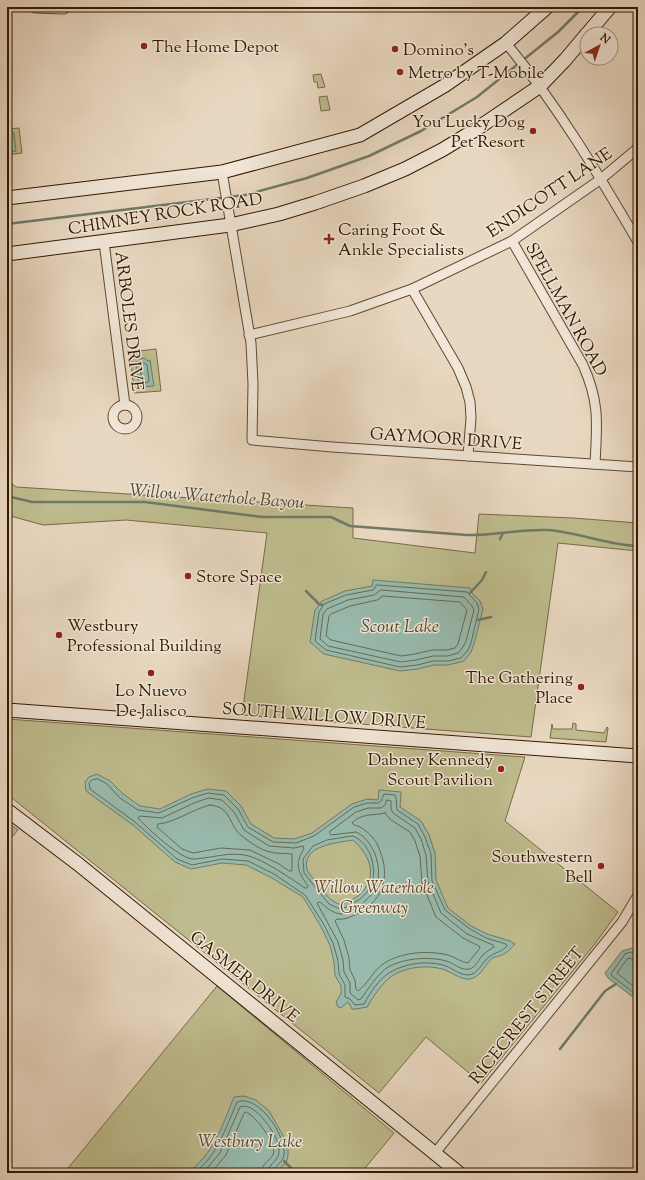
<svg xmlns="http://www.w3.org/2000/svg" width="645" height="1180" font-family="'Sorts Mill Goudy',serif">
  <rect width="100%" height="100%" fill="#e9d8c1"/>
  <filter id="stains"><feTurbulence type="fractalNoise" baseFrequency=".005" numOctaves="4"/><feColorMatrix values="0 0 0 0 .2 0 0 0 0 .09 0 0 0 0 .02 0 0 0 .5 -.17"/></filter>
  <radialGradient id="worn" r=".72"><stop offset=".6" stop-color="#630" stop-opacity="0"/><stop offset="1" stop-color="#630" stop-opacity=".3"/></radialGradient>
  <g fill="#bebc8e" stroke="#786a47">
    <polygon points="321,74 325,87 318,88 317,82 314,82 313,75"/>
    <polygon points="327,96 330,110 321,111 319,97"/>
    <polygon points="19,128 22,153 7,155 7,129"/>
    <polygon points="156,349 161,391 134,393 130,352"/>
    <polygon points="7,480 16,487 353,508 353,538 475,553 479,514 573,518 638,523 638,551 558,543 531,737 242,715 267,533 126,520 43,525 7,515"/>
    <polygon points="7,719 525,757 505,821 618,912 594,945 481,1083 426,1037 379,1093 7,794"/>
    <polygon points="573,723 576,724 576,730 604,733 607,727 608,728 606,742 550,738 552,724 553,729 572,729"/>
    <polygon points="7,822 18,830 7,843"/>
    <polygon points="217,986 394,1133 361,1173 64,1173"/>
  </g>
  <g fill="#98bbae" stroke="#6f7a68" fill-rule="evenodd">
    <polygon points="14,133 16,151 7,152 7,134"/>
    <polygon points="144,358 148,361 150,360 154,386 139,387 136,362 139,362 140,359"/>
    <polygon points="373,580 470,588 472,593 480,601 483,609 474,644 471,652 464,661 448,665 434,665 418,669 400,671 324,654 310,642 315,610 322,601 345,591 372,586"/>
    <path d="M97 774 110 781 123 794 140 806 160 809 191 794 208 789 226 791 241 806 251 824 274 838 294 839 312 833 352 804 367 799 378 800 379 790 401 792 400 807 421 821 429 835 435 853 436 880 448 908 471 926 487 934 510 941 515 944C512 947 508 952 504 954 499 957 494 956 490 960 484 967 480 977 470 979 461 980 453 973 445 970 428 964 406 967 392 976 382 983 373 997 367 1007L356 1009H352L348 1002 341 1008 338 1007 336 1002 341 994V986L335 975 334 962 330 945 320 925 303 897 272 878 246 865 222 863 191 869 175 862 133 825 86 791 85 782 89 777ZM353 840C371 856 379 878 358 896 353 900 346 902 341 905 328 900 325 893 316 882 314 879 309 874 307 870 301 845 337 843 353 840Z"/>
    <polygon points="632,948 638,953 638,1001 608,978 605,973 622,951"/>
    <path d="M244 1096 256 1100 269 1111 288 1144V1156L286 1163 275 1173H187C214 1154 222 1126 234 1097Z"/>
  </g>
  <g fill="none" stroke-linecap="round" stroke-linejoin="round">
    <g stroke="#656a57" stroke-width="1">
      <polygon points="144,363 147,365 149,381 148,382 144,383 142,381 140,366"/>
      <polygon points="377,585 467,592 477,603 479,609 471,643 468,650 461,658 448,661 433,661 417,665 400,667 326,650 315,641 319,612 324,604 346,595 373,590"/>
      <polygon points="381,590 464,597 472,606 474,610 466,641 463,647 458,653 447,656 433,656 416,660 401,662 328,646 320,639 323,614 327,609 348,600 374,595"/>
      <polygon points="383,596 460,602 467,610 458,644 455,648 447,650 432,650 415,654 401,656 331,640 326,636 329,616 331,614 350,606 377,600"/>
      <path d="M98 779 107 784 120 798 138 810 159 813 192 798 208 793 224 795 238 809 248 827 273 842 296 843 314 836 354 807 367 803H379L381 801 384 794 395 795 396 797 397 810 418 824 425 837 431 854 432 881 445 910 470 929 486 938 506 944 507 946C502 952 495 952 489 957 482 962 478 974 469 975 460 975 453 969 446 966 428 960 405 963 389 973 379 979 370 993 364 1004L355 1005 350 999 345 997V985L339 974 338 961 333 943 323 923 305 895 274 874 248 861 222 859 192 865 177 859 135 822 90 789 89 783 92 780Z"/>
      <path d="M209 798 222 800 234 812 244 830 269 846 294 848 303 846 304 849C294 864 298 872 308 886L307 888H305C290 878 266 861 249 856 230 851 213 858 194 859 181 860 147 828 138 818L140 816 162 818 194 803Z"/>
      <path d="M387 800 391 801V809L393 813 415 828 421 839 426 855 428 882 441 913 467 934 493 945 494 947C491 949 487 951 484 954 479 958 476 968 469 969 461 971 454 963 446 961 429 956 399 958 384 970 375 978 368 989 361 999L358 1000 350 993V983L344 972 343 960 338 942 317 903 320 902C326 907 332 913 341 914 351 914 373 897 376 887 380 876 379 865 375 854 371 845 365 836 356 832L331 835 329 832 356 812 368 808H381L385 805Z"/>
      <path d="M210 805C233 807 228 826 242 836 249 842 261 850 270 852 277 854 285 853 292 854V871H289L279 864 250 850 221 848 193 853 182 849 157 827 158 824C174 823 193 809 210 805Z"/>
      <path d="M385 813 391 820 410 832 415 841 420 856 422 883 436 917 463 938 479 946 480 948 468 963C460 962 455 957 448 955 427 950 401 952 383 964 373 971 367 985 358 991L356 989 355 980 350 970 349 958 344 940 335 921 337 919C345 920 350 917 357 914 386 899 391 872 377 844 374 838 366 830 360 827 356 825 354 826 352 823 361 813 373 816 385 813Z"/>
      <path d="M353 836C361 839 367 847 370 854 378 876 373 893 352 904 348 906 345 908 340 909L329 904 304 873 303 859 313 846 327 840Z"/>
      <polyline points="638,955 631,952 625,954 611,974 612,976 638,996"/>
      <polyline points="638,960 628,958 617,973 638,990"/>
      <path d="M194 1173C217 1157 226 1127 237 1102 258 1093 287 1137 284 1155 283 1163 274 1166 273 1173"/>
      <path d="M203 1173 220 1153 240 1107C254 1100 279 1136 279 1149 280 1162 269 1161 268 1173"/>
      <path d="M211 1173 226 1155 244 1113 246 1112C255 1115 278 1145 273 1155 268 1163 262 1162 262 1173"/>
    </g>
    <g stroke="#6f7a68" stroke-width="2.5">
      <polyline points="7,224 245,195 307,178 369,156 421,131 477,97 558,32 583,7"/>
      <path d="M7 496 32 502H145L262 517H331L350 526 467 535C493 536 520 529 547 530 578 532 607 545 638 546"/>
      <polyline points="500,539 503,533"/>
      <polyline points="306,591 319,604 322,605"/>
      <polyline points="470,593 482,580 486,572"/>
      <polyline points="478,620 491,617"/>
      <polyline points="560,1049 605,991 616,984"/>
      <polyline points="284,1161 295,1172"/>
    </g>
    <defs>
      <g id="street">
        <polyline points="35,8 64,9"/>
        <path d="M506 43C558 106 597 172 638 242"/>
        <polyline points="222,172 251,343 253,384 252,440 332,447 638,467"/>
        <path d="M512 241 583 365C600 403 597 424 595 464"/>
        <polyline points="104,242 125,405"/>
        <polyline points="412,289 458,368 466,387 470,402 471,418 468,456"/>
        <polyline points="249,335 350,311 412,289 512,241 601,179 638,148"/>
        <circle cx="125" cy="417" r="12"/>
        <polyline points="435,1153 622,922 638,895"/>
      </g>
      <g id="secondary">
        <polyline points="587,34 610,7"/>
        <polyline points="7,198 222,172 360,135 444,86 506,43 547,7"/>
        <polyline points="7,254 230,225 279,214 315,203 364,186 405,169 442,150 475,130 540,86 565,60 587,34"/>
        <polyline points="7,710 638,756"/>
        <polyline points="7,810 78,864 459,1173"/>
      </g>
    </defs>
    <use href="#street" stroke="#604930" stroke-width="11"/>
    <use href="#secondary" stroke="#321900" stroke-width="15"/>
    <use href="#street" stroke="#f1e6d7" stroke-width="9"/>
    <use href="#secondary" stroke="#f1e6d7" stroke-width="13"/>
  </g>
  <g fill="#8f2418" stroke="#f1e6d7" stroke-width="1.5">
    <circle cx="144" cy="46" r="4"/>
    <circle cx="395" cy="49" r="4"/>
    <circle cx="400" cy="72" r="4"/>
    <circle cx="533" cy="131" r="4"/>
    <path d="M327 233h4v4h4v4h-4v4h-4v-4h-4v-4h4z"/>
    <circle cx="188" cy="576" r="4"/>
    <circle cx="59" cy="635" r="4"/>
    <circle cx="151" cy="673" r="4"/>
    <circle cx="581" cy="687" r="4"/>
    <circle cx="501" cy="769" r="4"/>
    <circle cx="601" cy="866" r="4"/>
  </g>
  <g text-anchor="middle" stroke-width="3" stroke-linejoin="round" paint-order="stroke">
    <g font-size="17" fill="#321900" stroke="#f1e6d7" text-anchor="start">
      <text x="152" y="52">The Home Depot</text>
      <text x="403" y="55">Domino's</text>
      <text x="408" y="78">Metro by T-Mobile</text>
      <text x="525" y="127" text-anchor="end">You Lucky Dog<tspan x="525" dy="20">Pet Resort</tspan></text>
      <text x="338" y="235">Caring Foot &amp;<tspan x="338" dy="20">Ankle Specialists</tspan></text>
      <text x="196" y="582">Store Space</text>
      <text x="67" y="631">Westbury<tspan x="67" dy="20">Professional Building</tspan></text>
      <text x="573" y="683" text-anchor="end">The Gathering<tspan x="573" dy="20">Place</tspan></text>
      <text x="151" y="696" text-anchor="middle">Lo Nuevo<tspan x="151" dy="20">De Jalisco</tspan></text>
      <text x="493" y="765" text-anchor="end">Dabney Kennedy<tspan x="493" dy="20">Scout Pavilion</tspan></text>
      <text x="593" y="862" text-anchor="end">Southwestern<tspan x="593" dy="20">Bell</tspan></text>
    </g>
    <g font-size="17" fill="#321900" stroke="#f1e6d7">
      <text transform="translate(549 192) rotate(-34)" y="6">ENDICOTT LANE</text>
      <text transform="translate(165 213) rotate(-9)" y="6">CHIMNEY ROCK ROAD</text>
      <text transform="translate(567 309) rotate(61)" y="6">SPELLMAN ROAD</text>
      <text transform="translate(130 321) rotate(83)" y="6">ARBOLES DRIVE</text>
      <text transform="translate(446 438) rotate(4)" y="6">GAYMOOR DRIVE</text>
      <text transform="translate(324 715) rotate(4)" y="6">SOUTH WILLOW DRIVE</text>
      <text transform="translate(245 976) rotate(39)" y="6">GASMER DRIVE</text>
      <text transform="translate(526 1015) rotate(-51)" y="6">RICECREST STREET</text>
    </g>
    <g font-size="17" font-style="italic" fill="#5c4a2b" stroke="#f1e6d7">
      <text x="374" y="893">Willow Waterhole<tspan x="374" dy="20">Greenway</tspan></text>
    </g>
    <g font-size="18" font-style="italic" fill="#514a34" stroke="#f1e6d7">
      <text transform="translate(217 496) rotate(4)" y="6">Willow Waterhole Bayou</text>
      <text x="400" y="632">Scout Lake</text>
      <text x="250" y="1147">Westbury Lake</text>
    </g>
  </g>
  <rect width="645" height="1180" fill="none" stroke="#e9d8c1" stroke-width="24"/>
  <rect x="8" y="8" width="629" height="1164" fill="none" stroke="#321900" stroke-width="2"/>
  <rect x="12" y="12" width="621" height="1156" fill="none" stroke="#321900"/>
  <g transform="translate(599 46) rotate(40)"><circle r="19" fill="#f1e6d7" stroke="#a59481"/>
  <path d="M0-3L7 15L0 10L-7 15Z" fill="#8f2418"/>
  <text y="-6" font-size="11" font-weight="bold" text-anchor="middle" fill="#321900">N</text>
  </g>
  <rect width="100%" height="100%" filter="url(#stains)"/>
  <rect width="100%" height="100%" fill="url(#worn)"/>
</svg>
